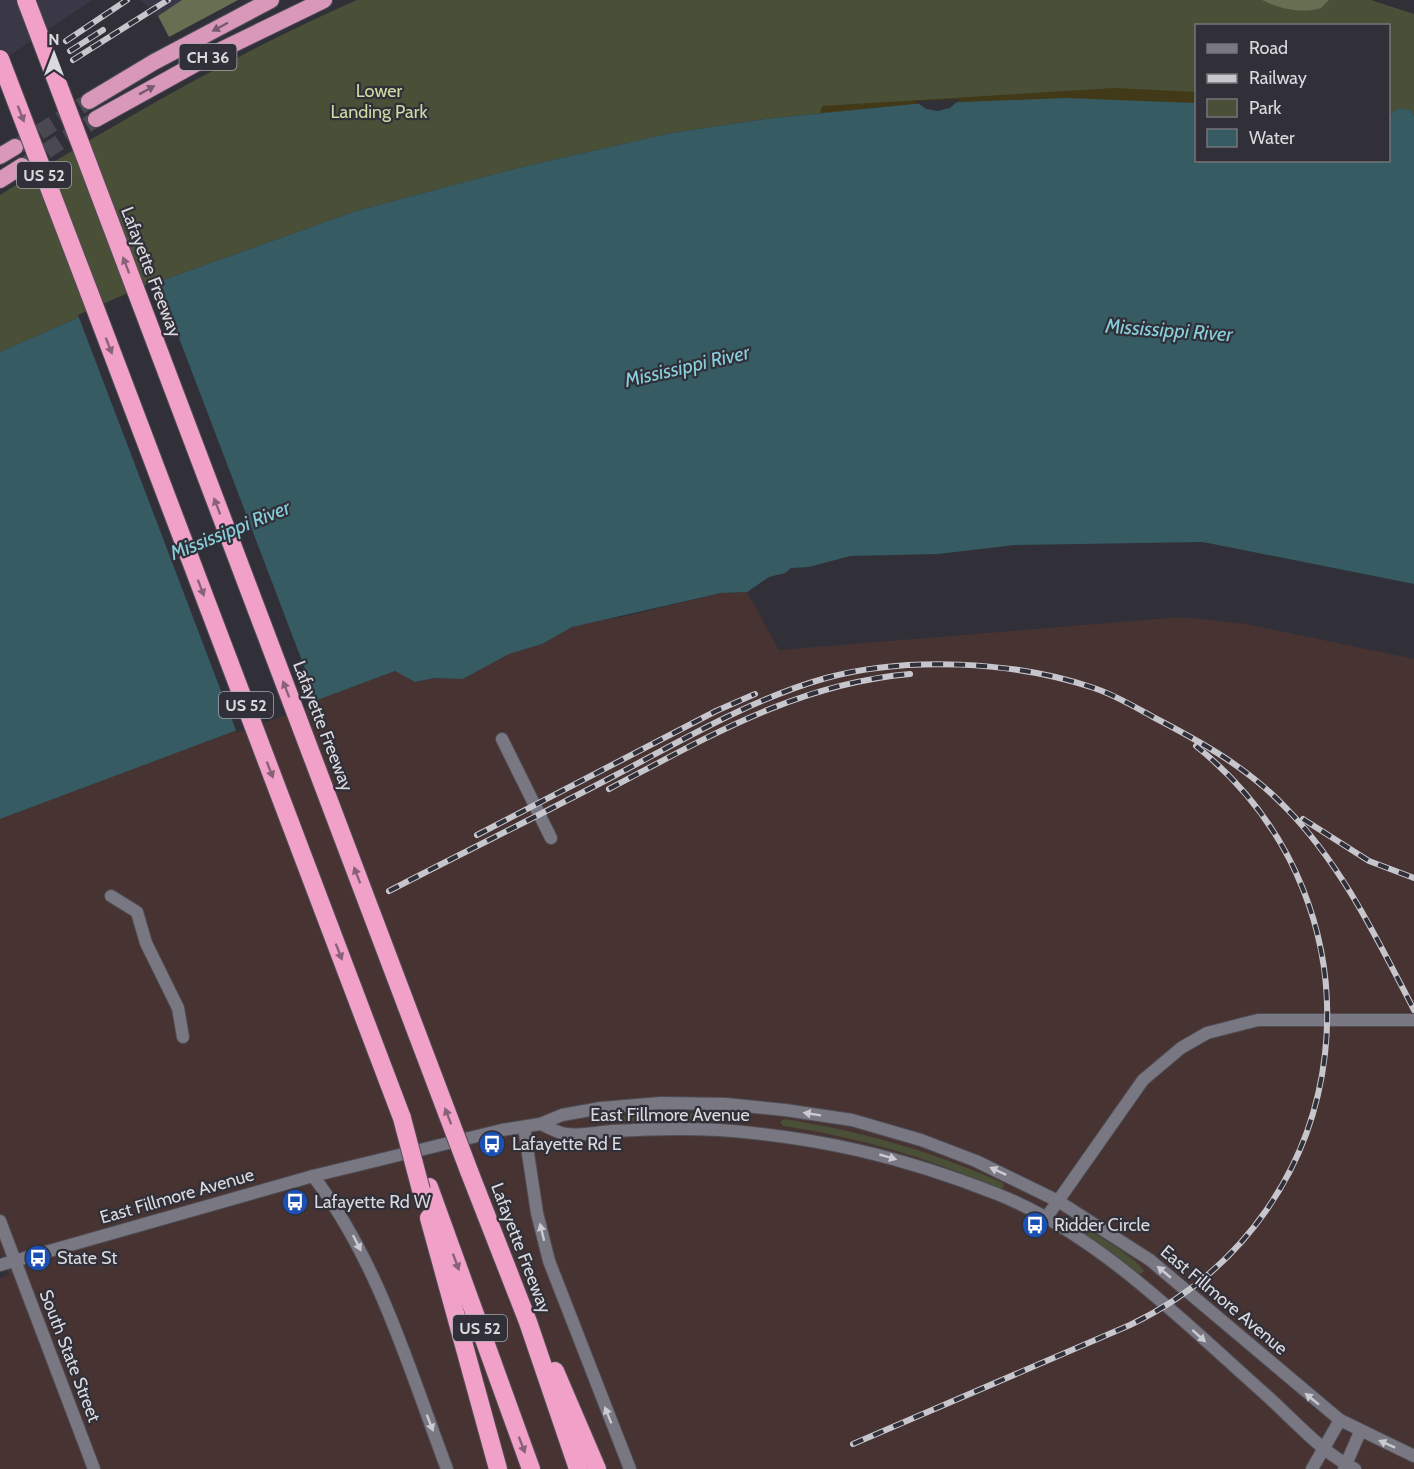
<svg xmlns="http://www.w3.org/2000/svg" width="1414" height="1469" font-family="Cabin,sans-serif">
  <rect width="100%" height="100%" fill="#313039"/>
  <g fill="#3a3847">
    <polygon points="4,0 92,0 0,62 0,1"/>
    <polygon points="140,0 182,0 158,16"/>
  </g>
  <polygon fill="#473332" points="747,592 779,650 1182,617 1246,624 1414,659 1414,1469 0,1469 0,1278 9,1275 0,1254 0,819 395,671 415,682 434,678 463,679 509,654 542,644 572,627 597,619 619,618 721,593"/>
  <g fill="#495037">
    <path d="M357 0H1371L1414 14V116L1411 110 1398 108 1389 116 1388 26H1196V103L1065 98 914 104 765 119 671 133 518 168 356 211 166 279 0 352V195C116 123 232 55 357 0Z"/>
    <polygon points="691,1113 746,1115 748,1120 691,1120 688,1117"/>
    <polygon points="644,1114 647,1119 644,1121 592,1121"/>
    <path d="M784 1119C860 1131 932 1151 1003 1183L1004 1188 999 1189C930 1158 858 1137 783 1126L780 1122Z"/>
    <path d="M1073 1224H1078C1092 1232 1141 1260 1144 1272L1139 1274 1073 1227Z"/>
  </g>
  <g fill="#676f52">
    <polygon points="182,0 238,0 169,37 158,16"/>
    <path d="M1262 0H1329L1321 8C1303 14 1279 9 1262 0Z"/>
  </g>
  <path fill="#413918" d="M1114 88 1196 92V103C1070 98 946 100 820 113L822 106Z"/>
  <polygon fill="#365b62" points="1065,98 1196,103 1196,160 1388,160 1389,116 1398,108 1411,110 1414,116 1414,584 1203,542 1015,545 938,554 850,556 809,567 791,568 785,573 769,577 747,592 721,593 572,627 542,644 509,654 463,679 434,678 415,682 395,671 0,819 0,352 166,279 356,211 518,168 671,133 765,119 914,104"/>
  <g fill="#313039">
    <polygon points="960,99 950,108 938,111 926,109 915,101"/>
    <polygon points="157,280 318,703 237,733 78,315"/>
  </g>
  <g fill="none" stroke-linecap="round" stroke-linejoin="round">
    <g stroke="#4a4952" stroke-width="16" stroke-dasharray="16 8" stroke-linecap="butt">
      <polyline points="19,145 89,101"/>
      <polyline points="26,164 96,119"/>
    </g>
    <defs>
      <g id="minor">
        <polyline points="502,739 551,838"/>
        <polyline points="111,896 137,912 146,943 178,1008 183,1037"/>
        <polyline points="1046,1218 1143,1080 1181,1048 1207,1033 1258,1020 1414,1020"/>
        <polyline points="0,1221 94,1469"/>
      </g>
      <g id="tertiary">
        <path d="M540 1124C548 1127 558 1133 566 1134 581 1136 598 1132 613 1131 648 1129 684 1128 719 1130 819 1137 903 1157 997 1194 1098 1234 1186 1324 1266 1395 1294 1420 1321 1452 1355 1469"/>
        <polyline points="524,1127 537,1213 549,1261 630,1469"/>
        <path d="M313 1176C379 1262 409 1369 447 1469"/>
        <polyline points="0,1265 313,1176 502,1130 540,1124 562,1115 601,1108 661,1103 725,1104 785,1110 852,1120 921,1140 976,1161 1058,1201 1150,1260 1340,1420 1414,1456"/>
        <polyline points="1312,1469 1340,1420"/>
        <polyline points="1344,1469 1360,1432"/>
      </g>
      <g id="trunk">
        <polyline points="89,101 154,62 271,0"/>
        <polyline points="96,119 217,52 324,0"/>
        <polyline points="0,156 15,147"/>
        <polyline points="0,180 22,166"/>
      </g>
      <g id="motorway">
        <polyline points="89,292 402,1118"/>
        <polyline points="469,1171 528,1322 578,1469"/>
        <polyline points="429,1187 531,1469"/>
        <polyline points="429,1218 498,1469"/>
        <polyline points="555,1371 597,1469"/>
      </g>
    </defs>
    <use href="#minor" stroke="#4f4e55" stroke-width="14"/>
    <use href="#tertiary" stroke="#4f4e55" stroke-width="14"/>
    <use href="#trunk" stroke="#4f4e55" stroke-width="18"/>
    <use href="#motorway" stroke="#4f4e55" stroke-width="20"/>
    <use href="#minor" stroke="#797781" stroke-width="12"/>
    <use href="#tertiary" stroke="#797781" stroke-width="12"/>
    <use href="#trunk" stroke="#d998b9" stroke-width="16"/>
    <use href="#motorway" stroke="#f1a0c7" stroke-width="18"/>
    <defs>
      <g id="rail">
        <polyline points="66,41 127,0"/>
        <polyline points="70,51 103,30"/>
        <polyline points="73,60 168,0"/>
        <path d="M609 789C708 737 796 684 910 674"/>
        <polyline points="1303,819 1369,861 1414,878"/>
        <polyline points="477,835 716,711 755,694"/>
        <path d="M389 891C464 852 540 815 614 776 683 740 751 699 826 678 906 656 1015 661 1094 688 1115 695 1135 707 1155 718 1203 743 1248 768 1286 808 1342 865 1377 939 1414 1010"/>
        <path d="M853 1444 1130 1325C1362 1214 1396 906 1196 746"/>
      </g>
    </defs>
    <use href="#rail" stroke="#c7c6cd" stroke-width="6"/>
    <use href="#rail" stroke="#313039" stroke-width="4" stroke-dasharray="11" stroke-linecap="butt"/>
    <defs>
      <g id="motorway-bridge">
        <polyline points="26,0 469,1171"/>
        <polyline points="0,59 89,292"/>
        <polyline points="402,1118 421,1190"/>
      </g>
    </defs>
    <use href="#motorway-bridge" stroke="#4f4e55" stroke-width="20" stroke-linecap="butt"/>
    <use href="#motorway-bridge" stroke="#f1a0c7" stroke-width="18"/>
  </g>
  <defs><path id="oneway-solid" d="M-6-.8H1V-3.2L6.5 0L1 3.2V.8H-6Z" transform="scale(1.5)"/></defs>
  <g fill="#745a6c">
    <use href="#oneway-solid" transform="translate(220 27) rotate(152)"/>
    <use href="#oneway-solid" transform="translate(147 90) rotate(-29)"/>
  </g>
  <g fill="#876279">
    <use href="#oneway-solid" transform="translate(21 114) rotate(69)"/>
    <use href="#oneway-solid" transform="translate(126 265) rotate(-111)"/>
    <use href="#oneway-solid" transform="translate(109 346) rotate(69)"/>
    <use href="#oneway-solid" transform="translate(217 506) rotate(-111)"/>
    <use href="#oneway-solid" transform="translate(201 588) rotate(69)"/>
    <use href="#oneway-solid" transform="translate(286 689) rotate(-111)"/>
    <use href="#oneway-solid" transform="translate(270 770) rotate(69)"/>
    <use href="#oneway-solid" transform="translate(357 875) rotate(-111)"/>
    <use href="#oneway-solid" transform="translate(339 952) rotate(69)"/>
    <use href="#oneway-solid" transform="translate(448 1116) rotate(-111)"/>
    <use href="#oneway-solid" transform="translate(456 1262) rotate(70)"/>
    <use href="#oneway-solid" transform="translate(522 1445) rotate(69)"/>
  </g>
  <g fill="#cbcad1">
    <use href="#oneway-solid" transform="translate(812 1114) rotate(-171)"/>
    <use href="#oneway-solid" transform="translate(888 1157) rotate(16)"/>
    <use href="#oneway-solid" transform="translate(998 1171) rotate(-155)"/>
    <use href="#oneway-solid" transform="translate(542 1232) rotate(-104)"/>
    <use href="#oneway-solid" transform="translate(357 1243) rotate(63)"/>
    <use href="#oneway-solid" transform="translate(1164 1272) rotate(-140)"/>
    <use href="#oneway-solid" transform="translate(1199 1336) rotate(42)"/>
    <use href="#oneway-solid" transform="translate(1312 1399) rotate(-141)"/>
    <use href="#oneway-solid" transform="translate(608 1415) rotate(-112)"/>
    <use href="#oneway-solid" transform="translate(430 1423) rotate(69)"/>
    <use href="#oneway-solid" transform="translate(1387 1444) rotate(-156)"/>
  </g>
  <defs>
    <symbol id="bus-disc" viewBox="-11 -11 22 22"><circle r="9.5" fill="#1a4fb4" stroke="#313039"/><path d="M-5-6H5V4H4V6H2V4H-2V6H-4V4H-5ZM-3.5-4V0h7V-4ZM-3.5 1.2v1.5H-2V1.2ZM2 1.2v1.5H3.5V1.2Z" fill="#fff"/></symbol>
  </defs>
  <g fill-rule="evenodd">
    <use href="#bus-disc" x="477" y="1129" width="30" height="30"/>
    <use href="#bus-disc" x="280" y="1187" width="30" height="30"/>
    <use href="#bus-disc" x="1020" y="1210" width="30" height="30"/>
    <use href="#bus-disc" x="23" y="1243" width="30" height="30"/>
  </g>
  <g text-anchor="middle" stroke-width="4.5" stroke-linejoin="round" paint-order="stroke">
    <g fill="#313039" stroke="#a7a6ad" stroke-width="1.5">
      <rect x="179.5" y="44" width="57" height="26" rx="4.5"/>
      <rect x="17" y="162" width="54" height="26" rx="4.5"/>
      <rect x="219" y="692" width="54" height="26" rx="4.5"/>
      <rect x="453" y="1315" width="54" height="26" rx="4.5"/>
    </g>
    <g font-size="16" font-weight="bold" fill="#dad9df">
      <text x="208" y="63">CH 36</text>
      <text x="44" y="181">US 52</text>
      <text x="246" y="711">US 52</text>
      <text x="480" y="1334">US 52</text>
    </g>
    <g font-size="18" fill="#ccdca5" stroke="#313039">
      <text x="379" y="97">Lower<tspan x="379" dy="21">Landing Park</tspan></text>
    </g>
    <g font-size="18" fill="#dad9df" stroke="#313039">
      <text transform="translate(151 272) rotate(69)" y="6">Lafayette Freeway</text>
      <text transform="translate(323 726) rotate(69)" y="6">Lafayette Freeway</text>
      <text x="670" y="1121">East Fillmore Avenue</text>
      <text transform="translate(177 1196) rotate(-16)" y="6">East Fillmore Avenue</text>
      <text transform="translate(521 1248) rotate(69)" y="6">Lafayette Freeway</text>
      <text transform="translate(1224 1300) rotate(40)" y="6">East Fillmore Avenue</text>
      <text transform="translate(70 1356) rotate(69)" y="6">South State Street</text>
    </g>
    <g font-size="18" fill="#dad9df" stroke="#313039" text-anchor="start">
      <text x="512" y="1150">Lafayette Rd E</text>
      <text x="314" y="1208">Lafayette Rd W</text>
      <text x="1054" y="1231">Ridder Circle</text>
      <text x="57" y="1264">State St</text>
    </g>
    <g font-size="20" font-style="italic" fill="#87cfdc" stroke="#313039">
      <text transform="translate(1169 330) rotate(4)" y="7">Mississippi River</text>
      <text transform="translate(687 366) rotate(-13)" y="7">Mississippi River</text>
      <text transform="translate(230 530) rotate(-22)" y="7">Mississippi River</text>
    </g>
  </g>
  <rect x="1195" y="24" width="195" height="138" fill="#313039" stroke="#75747b" stroke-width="1.5"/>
  <rect x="1207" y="44" width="30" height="9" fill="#797781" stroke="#75747b" stroke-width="1.5"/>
  <text x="1249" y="54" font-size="18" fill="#dad9df">Road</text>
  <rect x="1207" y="74" width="30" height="9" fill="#c7c6cd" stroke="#75747b" stroke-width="1.5"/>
  <text x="1249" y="84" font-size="18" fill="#dad9df">Railway</text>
  <rect x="1207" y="99" width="30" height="18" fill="#495037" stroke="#75747b" stroke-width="1.5"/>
  <text x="1249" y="114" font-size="18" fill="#dad9df">Park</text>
  <rect x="1207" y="129" width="30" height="18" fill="#365b62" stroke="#75747b" stroke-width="1.5"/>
  <text x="1249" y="144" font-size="18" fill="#dad9df">Water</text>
  <g transform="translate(54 54)" stroke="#313039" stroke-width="4.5" paint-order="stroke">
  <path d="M0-4.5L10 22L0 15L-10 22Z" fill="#dad9df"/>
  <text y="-9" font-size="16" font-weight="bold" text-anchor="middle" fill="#dad9df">N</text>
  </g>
</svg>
